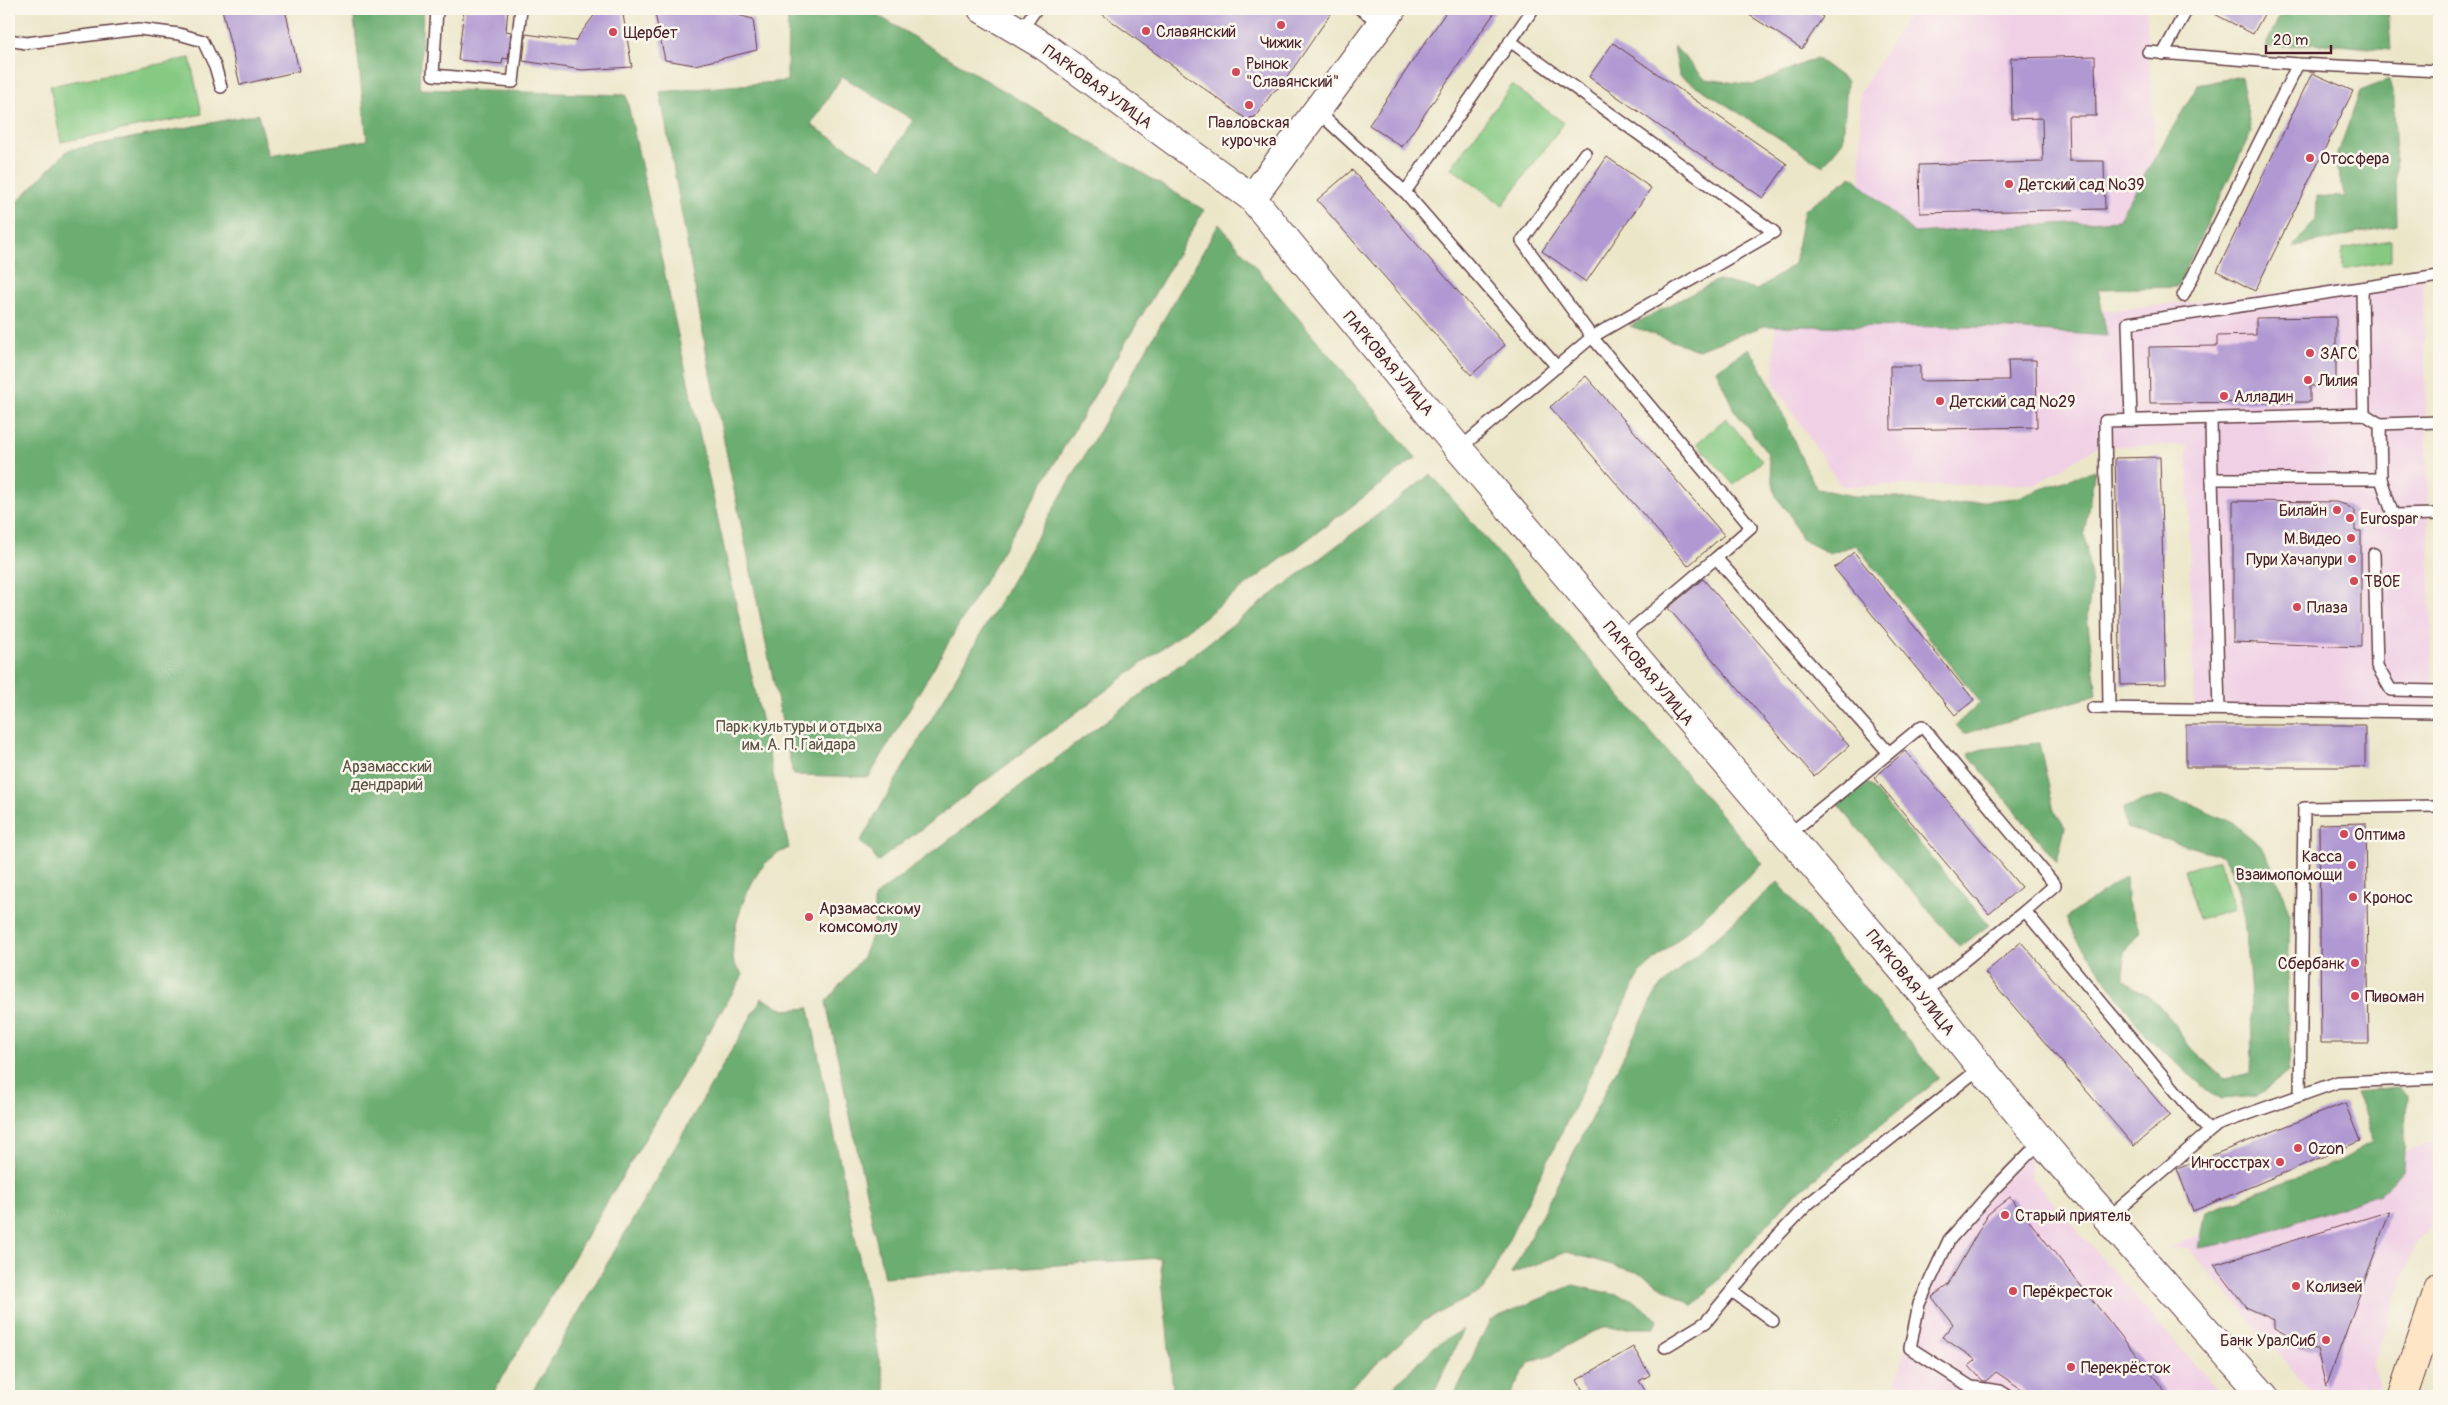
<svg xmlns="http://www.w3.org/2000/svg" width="2448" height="1405" font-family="Pangolin,sans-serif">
  <rect width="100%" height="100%" fill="#fbf7ec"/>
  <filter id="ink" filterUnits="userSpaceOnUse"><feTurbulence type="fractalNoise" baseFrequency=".02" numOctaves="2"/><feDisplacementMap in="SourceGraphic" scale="10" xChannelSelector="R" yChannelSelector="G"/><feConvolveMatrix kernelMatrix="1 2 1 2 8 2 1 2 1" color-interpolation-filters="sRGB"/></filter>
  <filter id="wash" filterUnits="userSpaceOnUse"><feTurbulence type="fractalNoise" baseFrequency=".0096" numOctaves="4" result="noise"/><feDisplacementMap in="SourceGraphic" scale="20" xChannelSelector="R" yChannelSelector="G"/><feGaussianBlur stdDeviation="1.12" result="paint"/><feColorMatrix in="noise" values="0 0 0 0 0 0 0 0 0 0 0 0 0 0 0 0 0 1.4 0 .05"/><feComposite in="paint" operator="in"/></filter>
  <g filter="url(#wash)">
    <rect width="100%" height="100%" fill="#ece6c9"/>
    <g fill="#f0d0e5">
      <polygon points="1912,9 2146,9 2162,274 1862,278 1860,93"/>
      <polygon points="2423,278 2433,712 2194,709 2187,445 2096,447 2036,484 1841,486 1773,382 1776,315 2092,312"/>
      <polygon points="2439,1139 2439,1179 2430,1228 2416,1242 2372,1367 2379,1386 2375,1396 2315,1396 2188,1248 2168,1248"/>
      <polygon points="2029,1154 2032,1178 2222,1396 1965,1396 1896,1383 1919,1304 1949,1240"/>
    </g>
    <g fill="#86c983" stroke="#687457">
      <polygon points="190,58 202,114 61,142 50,86"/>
      <polygon points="1512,85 1564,123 1503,205 1451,168"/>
      <polygon points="2391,240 2391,261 2342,270 2342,249"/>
      <polygon points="1726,418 1762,461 1734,485 1697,443"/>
      <polygon points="2219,860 2234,909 2199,919 2184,870"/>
    </g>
    <g fill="#6cad71" stroke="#5b664e" fill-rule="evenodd">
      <path d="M353 9H423L420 89 626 95 789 848C784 851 777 853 772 857 749 875 727 934 734 963 736 967 740 971 743 975L491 1396H9V210L68 150 258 114 269 156 367 140Z"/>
      <path d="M788 9H867L1204 210 869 777 793 775 712 383 660 92 787 81ZM842 76 913 120 882 169 811 125Z"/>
      <polygon points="2283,9 2388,9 2391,50 2327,44 2265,47"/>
      <polygon points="1674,46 1705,79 1753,85 1816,58 1847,81 1843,141 1823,166 1679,75"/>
      <polygon points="2241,76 2251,132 2177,287 2098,289 2107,336 1982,327 1764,326 1698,350 1630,326 1718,280 1757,290 1794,264 1804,210 1852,176 1914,233 2118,220 2198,85"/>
      <polygon points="2389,80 2394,98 2397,225 2293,247 2316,219 2317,196 2345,197 2335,162 2360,91"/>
      <polygon points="1219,224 1416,458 877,862 872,852 860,842"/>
      <path d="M1749 348C1778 391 1791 443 1817 489L1854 496 1898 497 1937 506 2016 498 2095 470 2084 533 2092 585 2087 616 2097 695 1964 734 1956 725 1980 702 1856 545 1829 553 1801 539 1790 514 1776 497 1767 452 1734 410 1716 370Z"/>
      <polygon points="1431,474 1763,864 1640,973 1484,1290 1425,1320 1341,1396 1119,1396 1173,1388 1160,1258 884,1277 826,1002 863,957 874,928 874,897"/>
      <polygon points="2039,743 2054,810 2065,827 2057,862 1968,754 1982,749"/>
      <polygon points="1867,782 1989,925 1960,947 1838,805"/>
      <path d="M2159 796 2196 806 2233 823 2263 848 2280 886 2290 915 2287 1003 2290 1052 2288 1072 2257 1096 2222 1099 2208 1091 2145 1035 2075 936 2066 918 2126 876 2127 901 2140 931 2124 953V980L2156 1002 2174 1023 2186 1043 2225 1079 2251 1073C2253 1031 2252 880 2220 855L2126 828 2123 808Z"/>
      <polygon points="1778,882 1939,1078 1792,1197 1694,1306 1640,1273 1567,1252 1511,1274 1658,989"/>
      <polygon points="762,998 785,1010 809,1008 887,1396 530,1396"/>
      <polygon points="2399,1088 2407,1095 2403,1171 2379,1194 2240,1241 2199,1248 2206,1212 2340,1161 2372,1142 2367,1117 2356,1092"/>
      <polygon points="1573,1285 1630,1298 1658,1319 1655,1328 1603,1328 1590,1333 1552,1354 1530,1362 1519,1378 1510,1396 1454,1396 1490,1320"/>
      <polygon points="1464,1329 1432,1396 1384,1396 1435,1346"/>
    </g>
    <g id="blocks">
      <g fill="#b099d2">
        <polygon points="222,9 285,9 299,71 240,85"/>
        <polygon points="464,9 508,9 506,31 511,32 508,59 503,58 502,64 458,60"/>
        <polygon points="599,9 622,9 632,67 582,70 523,61 526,34 575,41"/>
        <polygon points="654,9 715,9 753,19 757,50 695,65 665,60"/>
        <polygon points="1095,9 1334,9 1281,86 1273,92 1255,117 1246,119"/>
        <polygon points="1448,9 1497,9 1402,147 1369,125"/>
        <polygon points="1740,9 1811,9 1823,17 1802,49"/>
        <polygon points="2205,9 2267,9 2253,34"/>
        <polygon points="1613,43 1787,164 1763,198 1589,77"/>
        <polygon points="2095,56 2096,116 2068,116 2069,161 2104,161 2105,209 1920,213 1919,165 2043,162 2042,118 2012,119 2011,58"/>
        <polygon points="2312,73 2353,91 2255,291 2217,271"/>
        <polygon points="1607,157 1651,188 1586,282 1542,251"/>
        <polygon points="1352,170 1505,345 1471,375 1317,200"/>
        <polygon points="2336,317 2336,386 2310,386 2310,402 2150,403 2149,347 2217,346 2217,336 2256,335 2256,318"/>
        <polygon points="2008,360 2036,360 2037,427 1891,430 1890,366 1920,366 1920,381 2009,380"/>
        <polygon points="1586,376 1724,535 1688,566 1550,407"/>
        <polygon points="2160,457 2166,684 2121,685 2115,458"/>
        <polygon points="2233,501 2336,502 2346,505 2355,511 2355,531 2361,531 2361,647 2233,642"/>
        <polygon points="1854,552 1974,700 1955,715 1834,568"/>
        <polygon points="1703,579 1849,746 1814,776 1668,608"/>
        <rect x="2186" y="725" width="179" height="42"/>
        <polygon points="1905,751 2021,887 1989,914 1874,778"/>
        <polygon points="2366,823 2369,1043 2321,1043 2319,824"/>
        <polygon points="2021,942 2170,1115 2134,1146 1985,973"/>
        <polygon points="2345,1103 2360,1141 2193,1211 2177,1169"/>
        <polygon points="2010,1197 2169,1396 2032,1396 1996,1372 1986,1381 1983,1381 1969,1366 1976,1360 1942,1337 1953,1324 1932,1297 1948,1285 1988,1214"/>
        <polygon points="2390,1211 2326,1387 2317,1349 2300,1348 2291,1342 2287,1335 2274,1328 2274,1320 2246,1307 2214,1265"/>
        <polygon points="1633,1347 1650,1375 1639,1381 1649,1396 1586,1396 1577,1380"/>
      </g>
    </g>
  </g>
  <g filter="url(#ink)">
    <use href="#blocks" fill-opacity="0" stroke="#623d43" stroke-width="1"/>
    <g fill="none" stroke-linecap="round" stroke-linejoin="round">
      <defs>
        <g id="service">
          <polyline points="437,9 433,75 513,82 521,9"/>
          <polyline points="1360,9 1381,23"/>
          <polyline points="1533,9 1405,192 1557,367"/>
          <polyline points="1020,32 1036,9"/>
          <polyline points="9,40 26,43 139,29 179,34 203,41 215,66 221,87"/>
          <polyline points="1510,41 1774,232 1592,337 1522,241 1585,153"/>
          <polyline points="2148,52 2298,64"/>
          <polyline points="2163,54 2187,9"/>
          <polyline points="1316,110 1405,192"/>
          <polyline points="2362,288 2364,414"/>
          <polyline points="2183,296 2298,64 2439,71"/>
          <polyline points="2211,418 2212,479"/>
          <polyline points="2131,420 2128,323 2439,276"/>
          <polyline points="2380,424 2439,422"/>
          <polyline points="1459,449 1592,337 1751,527 1716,558 1889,753"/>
          <polyline points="2374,554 2377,666 2391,690 2439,691"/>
          <polyline points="1620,639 1716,558"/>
          <polyline points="2093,708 2439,712"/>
          <polyline points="2109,708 2105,421 2364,414 2380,424 2381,479"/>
          <polyline points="2219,709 2212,479 2381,479 2393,515 2439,514"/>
          <polyline points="1787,836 1922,726 2055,885 2025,911"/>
          <polyline points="1923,994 2025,911 2209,1131"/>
          <polyline points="2300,1095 2304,808 2439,806"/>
          <polyline points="2108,1218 2217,1125 2338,1082 2439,1078"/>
          <polyline points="1732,1291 1773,1321"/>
          <polyline points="1665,1347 1706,1322 1772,1242 1808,1204 1980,1068"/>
          <polyline points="2008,1396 2000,1391 1971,1387 1910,1348 1919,1304 1949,1240 1995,1188 2041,1141"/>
        </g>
        <g id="tertiary">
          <path d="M982 9 1044 46 1252 198 1459 449 1923 994C2030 1133 2147 1265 2264 1396"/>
          <polyline points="1252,198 1392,9"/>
        </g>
        <polyline id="secondary" points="2403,1396 2439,1287"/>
      </defs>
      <use href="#service" stroke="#623d43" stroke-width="14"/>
      <use href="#tertiary" stroke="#623d43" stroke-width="30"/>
      <use href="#secondary" stroke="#623d43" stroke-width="30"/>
      <use href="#service" stroke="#fff" stroke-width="11"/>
      <use href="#tertiary" stroke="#fff" stroke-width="28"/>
      <use href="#secondary" stroke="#fde5c5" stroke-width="28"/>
    </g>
  </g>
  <g fill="#d1495b" stroke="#fbf7ec" stroke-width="2">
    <circle cx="1281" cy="25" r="5"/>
    <circle cx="1146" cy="31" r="5"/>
    <circle cx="613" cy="32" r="5"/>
    <circle cx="1236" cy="72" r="5"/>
    <circle cx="1249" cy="105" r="5"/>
    <circle cx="2310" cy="158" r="5"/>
    <circle cx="2009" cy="184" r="5"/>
    <circle cx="2310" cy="353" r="5"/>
    <circle cx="2308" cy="380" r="5"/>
    <circle cx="2224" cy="396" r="5"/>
    <circle cx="1940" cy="401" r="5"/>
    <circle cx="2337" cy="510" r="5"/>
    <circle cx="2350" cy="518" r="5"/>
    <circle cx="2351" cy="538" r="5"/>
    <circle cx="2352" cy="559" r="5"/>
    <circle cx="2354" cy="581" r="5"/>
    <circle cx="2297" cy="607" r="5"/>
    <circle cx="2344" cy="834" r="5"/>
    <circle cx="2352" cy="865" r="5"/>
    <circle cx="2353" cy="897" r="5"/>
    <circle cx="809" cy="917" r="5"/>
    <circle cx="2355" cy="963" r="5"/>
    <circle cx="2355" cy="996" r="5"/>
    <circle cx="2298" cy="1148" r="5"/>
    <circle cx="2280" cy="1162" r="5"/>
    <circle cx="2005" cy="1215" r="5"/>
    <circle cx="2296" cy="1286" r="5"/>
    <circle cx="2013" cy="1291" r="5"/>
    <circle cx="2326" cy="1340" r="5"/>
    <circle cx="2071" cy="1367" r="5"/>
  </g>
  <g text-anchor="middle" stroke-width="5" stroke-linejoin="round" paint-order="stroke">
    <g font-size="16" fill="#4a1f2b" stroke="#fbf7ec" text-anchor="start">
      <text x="1156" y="37">Славянский</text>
      <text x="623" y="38">Щербет</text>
      <text x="1281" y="48" text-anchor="middle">Чижик</text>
      <text x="1246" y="69">Рынок<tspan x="1246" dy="18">"Славянский"</tspan></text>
      <text x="1249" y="128" text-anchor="middle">Павловская<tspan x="1249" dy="18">курочка</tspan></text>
      <text x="2320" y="164">Отосфера</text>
      <text x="2019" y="190">Детский сад №39</text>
      <text x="2320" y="359">ЗАГС</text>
      <text x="2318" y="386">Лилия</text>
      <text x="2234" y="402">Алладин</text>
      <text x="1950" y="407">Детский сад №29</text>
      <text x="2327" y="516" text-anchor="end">Билайн</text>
      <text x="2360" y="524">Eurospar</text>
      <text x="2341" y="544" text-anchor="end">М.Видео</text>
      <text x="2342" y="565" text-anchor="end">Пури Хачапури</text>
      <text x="2364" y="587">ТВОЕ</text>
      <text x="2307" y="613">Плаза</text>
      <text x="2354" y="840">Оптима</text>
      <text x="2342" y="862" text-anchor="end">Касса<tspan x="2342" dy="18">Взаимопомощи</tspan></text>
      <text x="2363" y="903">Кронос</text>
      <text x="819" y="914">Арзамасскому<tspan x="819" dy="18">комсомолу</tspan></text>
      <text x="2345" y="969" text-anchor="end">Сбербанк</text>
      <text x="2365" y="1002">Пивоман</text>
      <text x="2308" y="1154">Ozon</text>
      <text x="2270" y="1168" text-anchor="end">Ингосстрах</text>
      <text x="2015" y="1221">Старый приятель</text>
      <text x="2306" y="1292">Колизей</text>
      <text x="2023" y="1297">Перёкресток</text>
      <text x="2316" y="1346" text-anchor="end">Банк УралСиб</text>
      <text x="2081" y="1373">Перекрёсток</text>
    </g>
    <g font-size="16" fill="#4a1f2b" stroke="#fbf7ec">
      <text transform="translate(1098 86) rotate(36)" y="6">ПАРКОВАЯ УЛИЦА</text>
      <text transform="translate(1389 363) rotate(50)" y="6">ПАРКОВАЯ УЛИЦА</text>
      <text transform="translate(1649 673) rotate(50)" y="6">ПАРКОВАЯ УЛИЦА</text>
      <text transform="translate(1911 982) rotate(51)" y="6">ПАРКОВАЯ УЛИЦА</text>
    </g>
    <g font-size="16" fill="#5c5245" stroke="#fbf7ec">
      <text x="799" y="732">Парк культуры и отдыха<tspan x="799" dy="18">им. А. П. Гайдара</tspan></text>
      <text x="387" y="772">Арзамасский<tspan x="387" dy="18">дендрарий</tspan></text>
    </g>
  </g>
  <rect width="2448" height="1405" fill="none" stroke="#fbf7ec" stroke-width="30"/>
  <path d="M2266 45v8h65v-8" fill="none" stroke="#4a1f2b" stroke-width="2.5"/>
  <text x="2273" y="45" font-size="15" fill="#4a1f2b" stroke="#fbf7ec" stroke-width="4" paint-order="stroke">20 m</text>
</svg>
